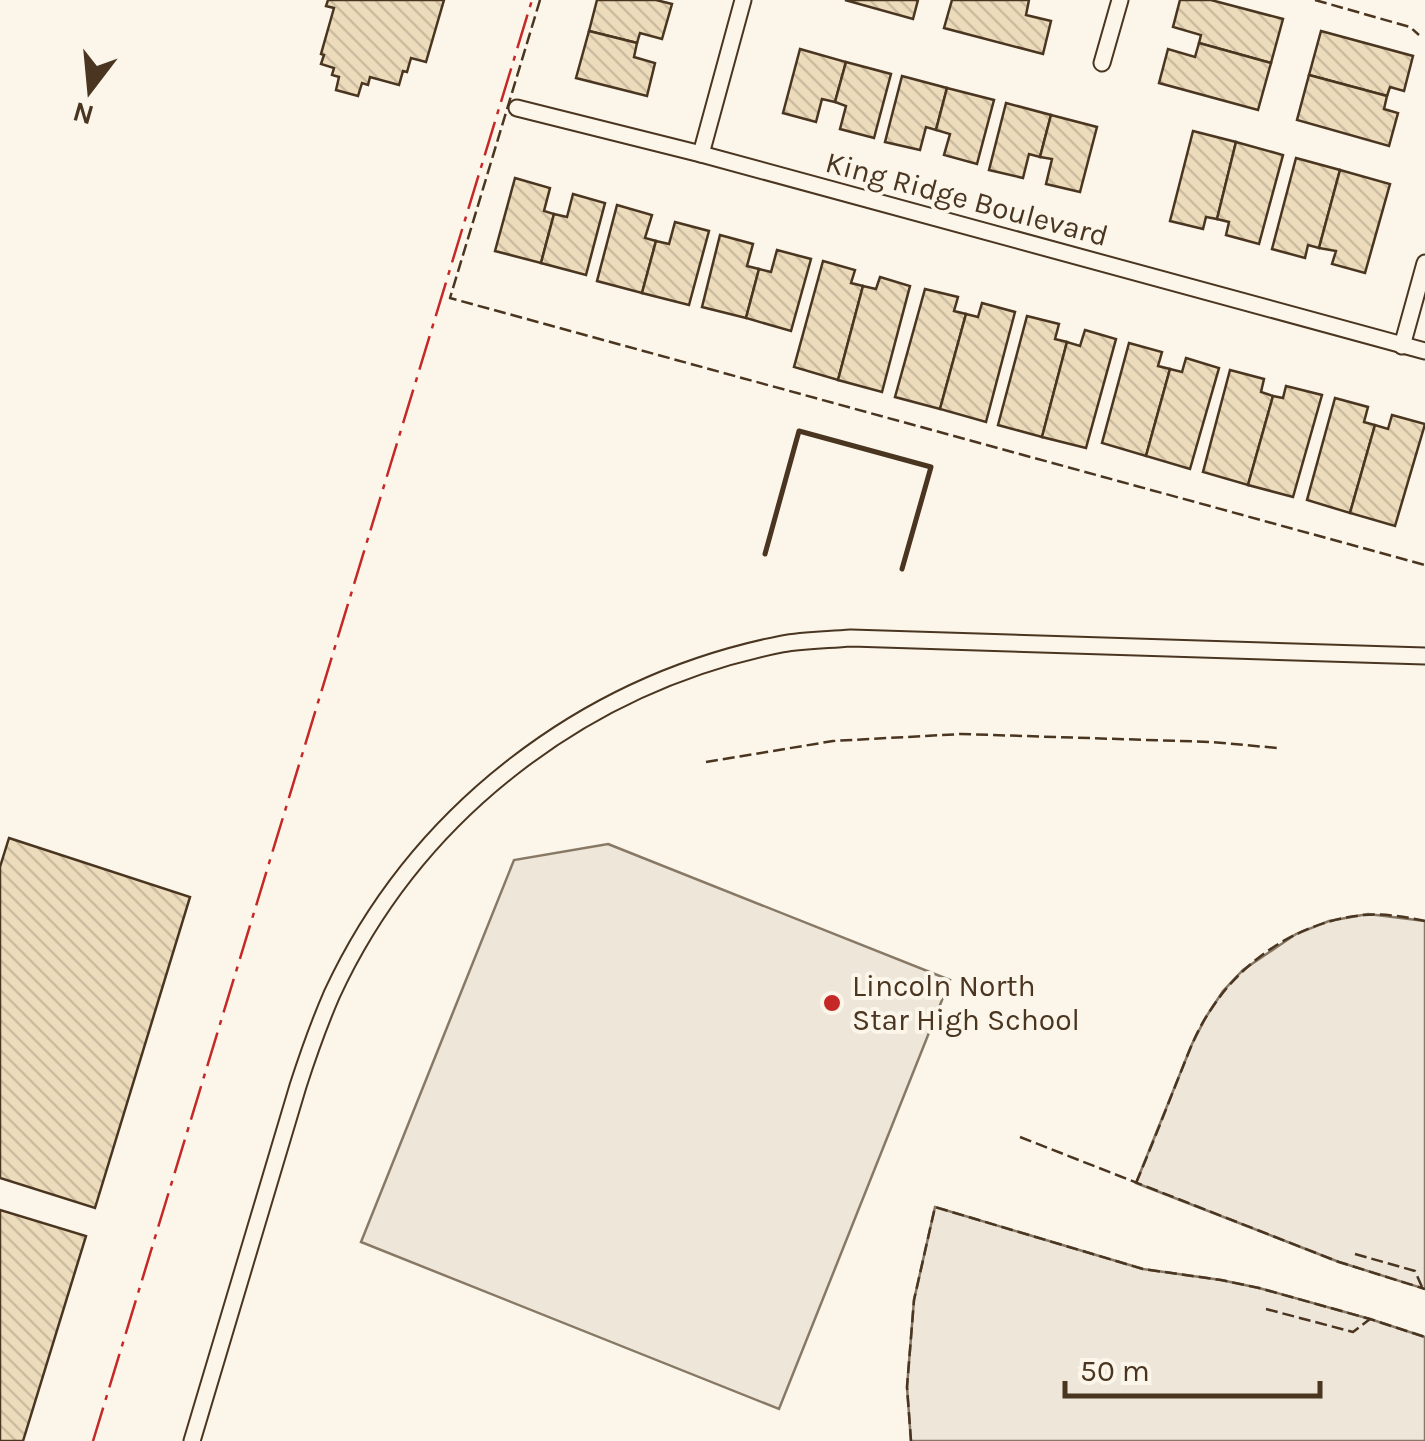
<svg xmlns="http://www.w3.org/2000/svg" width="1425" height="1441" font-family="Karla,sans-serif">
  <defs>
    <pattern id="building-back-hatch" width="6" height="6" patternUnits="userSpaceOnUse" patternTransform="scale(2.5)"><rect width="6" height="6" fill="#ecdcbc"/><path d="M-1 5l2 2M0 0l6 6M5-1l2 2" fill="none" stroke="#ccbda1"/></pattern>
  </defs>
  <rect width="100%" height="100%" fill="#fbf6e9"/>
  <g fill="#ede6d9" stroke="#887966" stroke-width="2.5">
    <polygon points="608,844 950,980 779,1409 361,1242 514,860"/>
    <polygon points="1368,914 1425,921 1425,1289 1339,1262 1136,1183 1192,1044 1206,1017 1223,991 1243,970 1296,934 1329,921"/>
    <polygon points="935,1207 1143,1269 1221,1280 1259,1288 1370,1319 1425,1337 1425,1441 911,1441 907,1387 914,1300"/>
  </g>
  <g fill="url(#building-back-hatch)" stroke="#4a3520" stroke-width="2.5">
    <polygon points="328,0 444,0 426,62 411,58 407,72 403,71 399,85 370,77 368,85 362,83 358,96 336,90 339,77 332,75 334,68 321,64 324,55 321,54 334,8 326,6"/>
    <polygon points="597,0 656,0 672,4 662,39 640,33 637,43 589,31"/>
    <polygon points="845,0 918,0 913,19"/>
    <polygon points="952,0 1029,0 1026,15 1051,21 1043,54 944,28"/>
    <polygon points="1180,0 1211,0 1283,19 1271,63 1199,43 1201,35 1173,27"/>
    <polygon points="589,31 637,43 634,57 655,63 647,96 576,78"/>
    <polygon points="1321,31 1413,56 1404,91 1390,87 1387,96 1309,75"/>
    <polygon points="1199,43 1271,63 1258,110 1159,83 1168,49 1195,57"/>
    <polygon points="800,49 846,62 835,102 822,99 816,122 783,113"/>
    <polygon points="846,62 891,74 874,138 840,129 846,106 835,102"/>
    <polygon points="1309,75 1387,96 1384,109 1398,113 1389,146 1297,120"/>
    <polygon points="902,76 947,88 936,130 926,127 920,150 885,142"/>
    <polygon points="947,88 994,100 977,164 944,155 950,134 936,130"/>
    <polygon points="1006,103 1051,115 1040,157 1029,154 1023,178 989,170"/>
    <polygon points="1051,115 1097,127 1080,192 1046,184 1052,159 1040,157"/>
    <polygon points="1193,131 1236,142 1217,219 1206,217 1203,229 1170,221"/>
    <polygon points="1236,142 1283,155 1259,244 1226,235 1229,222 1217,219"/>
    <polygon points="1296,158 1340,170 1319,248 1308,245 1305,258 1272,249"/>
    <polygon points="1340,170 1390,184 1365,273 1332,264 1336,251 1319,248"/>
    <polygon points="515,178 550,188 544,211 554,214 541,263 495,251"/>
    <polygon points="573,194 605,203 586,275 541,263 554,214 567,217"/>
    <polygon points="617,205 652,215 645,238 656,241 642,293 597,281"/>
    <polygon points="675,222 709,231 689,305 642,293 656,241 669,244"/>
    <polygon points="720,235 753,244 747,266 759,269 746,318 702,307"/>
    <polygon points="777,250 811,259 791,331 746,318 759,269 771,272"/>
    <polygon points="823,261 855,270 851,283 863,286 838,380 794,367"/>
    <polygon points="880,277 910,286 882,392 838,380 863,286 876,289"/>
    <polygon points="925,289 958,297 954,311 966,314 940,409 895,397"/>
    <polygon points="982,303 1015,312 986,422 940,409 966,314 978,317"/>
    <polygon points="1027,316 1059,324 1055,339 1067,342 1042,437 998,425"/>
    <polygon points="1085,330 1116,339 1086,448 1042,437 1067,342 1080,346"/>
    <polygon points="1129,343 1162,352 1158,366 1170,369 1146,456 1102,443"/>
    <polygon points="1186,358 1219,368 1190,469 1146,456 1170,369 1182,372"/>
    <polygon points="1230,370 1264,379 1261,392 1273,396 1248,485 1203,472"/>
    <polygon points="1286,386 1322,395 1293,497 1248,485 1273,396 1283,398"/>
    <polygon points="1335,398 1368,407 1364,422 1375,425 1350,513 1307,500"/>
    <polygon points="1392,415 1425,424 1395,526 1350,513 1375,425 1388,429"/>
    <polygon points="9,838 190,897 95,1208 0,1178 0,867"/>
    <polygon points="0,1210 86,1236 23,1441 0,1441"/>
  </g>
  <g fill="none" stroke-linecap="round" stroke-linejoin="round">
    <defs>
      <g id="service">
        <polyline points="1102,63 1120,0"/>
        <polyline points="517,108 701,154 1425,351"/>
        <polyline points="701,154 743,0"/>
        <polyline points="1402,346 1425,263"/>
        <path d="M192 1441 298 1086C308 1055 319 1024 332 994 417 811 586 683 782 644 804 640 828 640 851 638L1425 656"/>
      </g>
    </defs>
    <use href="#service" stroke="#4a3520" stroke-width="19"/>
    <use href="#service" stroke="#fbf6e9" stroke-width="15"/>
    <g stroke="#4a3520" stroke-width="2.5" stroke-dasharray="12 5" stroke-linecap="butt">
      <polyline points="540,0 450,298 1425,565"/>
      <polyline points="1315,0 1410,27 1419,35"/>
      <polyline points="706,762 833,741 961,734 1212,742 1277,748"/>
      <polyline points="1020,1137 1339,1262 1425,1289"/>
      <path d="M1136 1183C1150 1150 1163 1117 1176 1084 1186 1060 1194 1035 1208 1014 1241 960 1300 921 1364 915 1383 913 1407 917 1425 921"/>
      <polyline points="1355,1254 1415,1271 1422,1287"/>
      <polyline points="1266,1309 1353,1332 1370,1319"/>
      <polyline points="911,1441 907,1387 914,1300 935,1207 1143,1269 1221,1280 1259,1288 1370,1319 1425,1337"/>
    </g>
    <polyline stroke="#4a3520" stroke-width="5" points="765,554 799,431 931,467 902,569"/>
    <polyline stroke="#c62828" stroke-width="2.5" stroke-dasharray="35 8 5 8" stroke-linecap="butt" points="93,1441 532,0"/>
  </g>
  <circle fill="#c62828" stroke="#fbf6e9" stroke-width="4" cx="832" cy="1003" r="10"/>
  <g text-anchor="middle" stroke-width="8" stroke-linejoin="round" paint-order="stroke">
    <g font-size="30" fill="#4a3520" stroke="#fbf6e9">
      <text transform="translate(967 199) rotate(15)" y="10">King Ridge Boulevard</text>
    </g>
    <g font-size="30" fill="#4a3520" stroke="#fbf6e9" text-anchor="start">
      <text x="852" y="996">Lincoln North<tspan x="852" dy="34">Star High School</tspan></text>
    </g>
  </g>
  <g transform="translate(90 90) rotate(196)" stroke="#fbf6e9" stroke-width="8" paint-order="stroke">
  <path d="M0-8L18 38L0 25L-18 38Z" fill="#4a3520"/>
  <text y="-15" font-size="28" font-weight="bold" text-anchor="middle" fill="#4a3520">N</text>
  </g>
  <path d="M1065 1381v15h255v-15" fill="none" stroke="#4a3520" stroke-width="5"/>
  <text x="1080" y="1381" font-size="30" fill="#4a3520" stroke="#fbf6e9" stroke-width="8" paint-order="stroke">50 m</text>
</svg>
